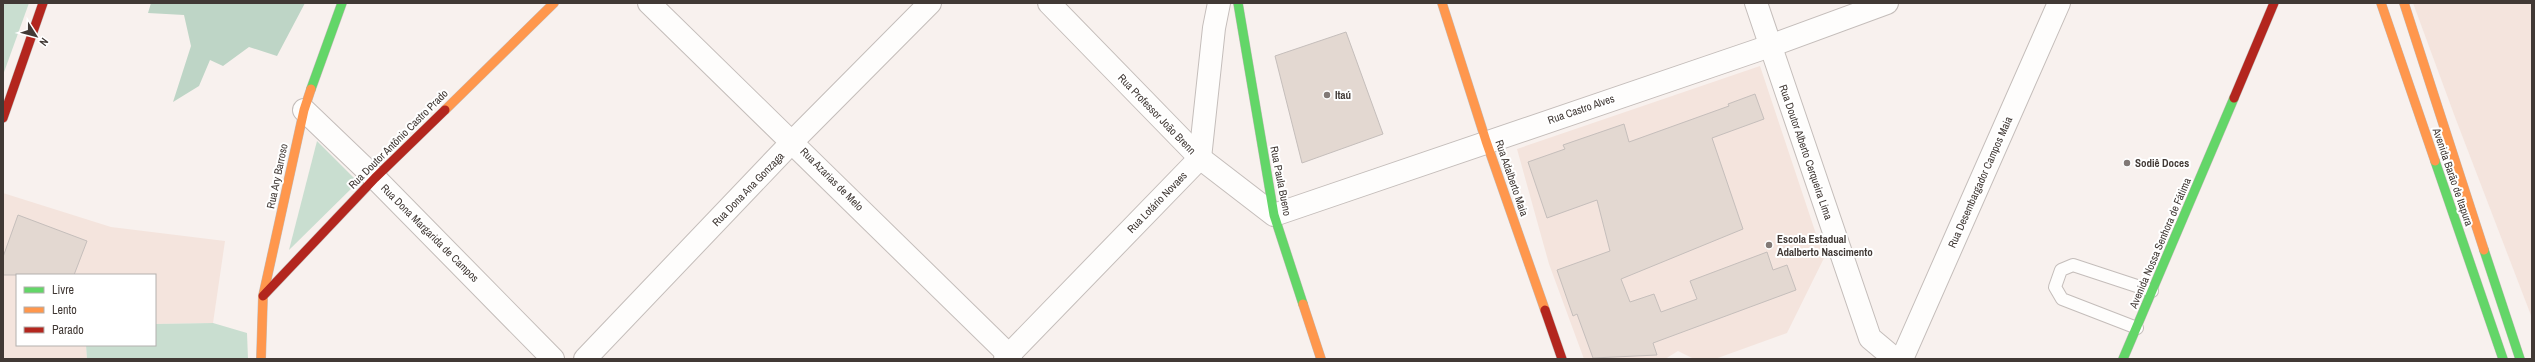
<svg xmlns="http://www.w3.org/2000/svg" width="2535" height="362" font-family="'Archivo Narrow',sans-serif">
  <rect width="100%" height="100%" fill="#f8f1ee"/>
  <g fill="#f4e4dd">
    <polygon points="2413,3 2532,3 2532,318 2455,117"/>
    <polygon points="1760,66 1824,258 1787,333 1715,359 1694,359 1678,351 1665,359 1584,359 1549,264 1517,149"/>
    <polygon points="3,193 111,227 225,241 213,323 155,324 155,275 17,275 17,345 86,345 87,359 3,359"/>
  </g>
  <g fill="#c9ded0">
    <polygon points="3,3 29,3 3,75"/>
    <polygon points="317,141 358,182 289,250"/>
    <polygon points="213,323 247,333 248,359 87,359 86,345 155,345 155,324"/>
  </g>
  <polygon fill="#bed5c6" points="151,3 305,3 277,56 249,47 223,66 210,60 199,86 173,102 191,46 184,15 148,13"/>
  <g fill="#e3d8d1" stroke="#c5bebb">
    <polygon points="1346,32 1383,134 1302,163 1275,56"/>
    <polygon points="1755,94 1764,119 1712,138 1743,229 1621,279 1630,302 1654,294 1661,312 1697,299 1690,281 1767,252 1773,270 1787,265 1796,290 1653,343 1657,355 1593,358 1577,314 1573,316 1557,270 1610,251 1597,200 1547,218 1528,162 1565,149 1563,145 1624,124 1629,142 1729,106 1728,104"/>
    <polygon points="18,215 87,241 74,275 3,275 3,257"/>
  </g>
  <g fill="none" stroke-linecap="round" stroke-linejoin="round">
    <defs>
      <polyline id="lane" points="2137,328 2062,299 2055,287 2061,270 2073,265 2152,291"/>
      <g id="street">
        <polyline points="649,3 1009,355 1011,359"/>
        <polyline points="1049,3 1200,158 1274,215 1770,46 1887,3"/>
        <polyline points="1756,3 1870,338 1895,359"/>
        <polyline points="304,110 375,178 553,359"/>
        <polyline points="585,359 793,141 930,3"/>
        <polyline points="1005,359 1200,158 1214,28 1219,3"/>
        <polyline points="1902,359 2059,3"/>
      </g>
      <g id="fast">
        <polyline points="1238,3 1274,215 1303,304"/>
        <polyline points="311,89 342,3"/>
        <polyline points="2435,161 2503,359"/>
        <polyline points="2484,250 2520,359"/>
        <polyline points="2123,359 2234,98"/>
      </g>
      <g id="slow">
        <polyline points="1442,3 1486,141 1545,310"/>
        <polyline points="2381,3 2435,161"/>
        <polyline points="2404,3 2484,250"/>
        <polyline points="445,110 554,3"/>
        <polyline points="1303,304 1321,359"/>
        <polyline points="261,359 263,296 304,110 311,89"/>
      </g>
      <g id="jam">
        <polyline points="2234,98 2274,3"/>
        <polyline points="3,118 43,3"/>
        <polyline points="263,296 375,178 445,110"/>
        <polyline points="1545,310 1562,359"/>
      </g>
    </defs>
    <use href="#lane" stroke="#c4bdba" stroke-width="14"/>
    <use href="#street" stroke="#c4bdba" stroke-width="24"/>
    <use href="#fast" stroke="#c4bdba" stroke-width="10"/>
    <use href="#slow" stroke="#c4bdba" stroke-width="10"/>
    <use href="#jam" stroke="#c4bdba" stroke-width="10"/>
    <use href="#lane" stroke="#fefdfc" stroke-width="12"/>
    <use href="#street" stroke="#fefdfc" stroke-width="22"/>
    <use href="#fast" stroke="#63d668" stroke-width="9"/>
    <use href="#slow" stroke="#ff974d" stroke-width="9"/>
    <use href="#jam" stroke="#b3261e" stroke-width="9"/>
  </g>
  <g fill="#817976" stroke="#fff" stroke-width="1.5">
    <circle cx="1327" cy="95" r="4"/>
    <circle cx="2127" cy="163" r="4"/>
    <circle cx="1769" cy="245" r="4"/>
  </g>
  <g text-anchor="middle" stroke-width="4" stroke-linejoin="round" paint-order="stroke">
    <g font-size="11" font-weight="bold" fill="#413935" stroke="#fff" text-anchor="start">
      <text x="1335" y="99">Itaú</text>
      <text x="2135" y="167">Sodiê Doces</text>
      <text x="1777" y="243">Escola Estadual<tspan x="1777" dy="13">Adalberto Nascimento</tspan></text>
    </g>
    <g font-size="11" fill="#413935" stroke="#fff">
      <text transform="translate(1581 109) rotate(-19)" y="4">Rua Castro Alves</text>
      <text transform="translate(1157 114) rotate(46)" y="4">Rua Professor João Brenn</text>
      <text transform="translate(398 139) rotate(-45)" y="4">Rua Doutor Antônio Castro Prado</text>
      <text transform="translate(1806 152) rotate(71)" y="4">Rua Doutor Alberto Cerqueira Lima</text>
      <text transform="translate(277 176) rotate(-78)" y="4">Rua Ary Barroso</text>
      <text transform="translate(2453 177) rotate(71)" y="4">Avenida Barão de Itapura</text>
      <text transform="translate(1512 178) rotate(71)" y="4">Rua Adalberto Maia</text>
      <text transform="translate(832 179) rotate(45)" y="4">Rua Azarias de Melo</text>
      <text transform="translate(1281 181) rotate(79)" y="4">Rua Paula Bueno</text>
      <text transform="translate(1980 182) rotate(-66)" y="4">Rua Desembargador Campos Maia</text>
      <text transform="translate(748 189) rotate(-46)" y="4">Rua Dona Ana Gonzaga</text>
      <text transform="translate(1157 202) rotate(-46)" y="4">Rua Lotário Novaes</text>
      <text transform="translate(430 233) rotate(45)" y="4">Rua Dona Margarida de Campos</text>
      <text transform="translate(2160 243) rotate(-67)" y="4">Avenida Nossa Senhora de Fátima</text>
    </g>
  </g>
  <rect width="2535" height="362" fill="none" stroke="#413935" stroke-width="8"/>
  <rect x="16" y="274" width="140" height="72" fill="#ffffff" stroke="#b3b0ae"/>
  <rect x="24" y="287" width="20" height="6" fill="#63d668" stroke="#b3b0ae"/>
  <text x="52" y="294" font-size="12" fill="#413935">Livre</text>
  <rect x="24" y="307" width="20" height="6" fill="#ff974d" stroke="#b3b0ae"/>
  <text x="52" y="314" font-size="12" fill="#413935">Lento</text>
  <rect x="24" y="327" width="20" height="6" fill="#b3261e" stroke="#b3b0ae"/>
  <text x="52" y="334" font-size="12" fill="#413935">Parado</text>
  <g transform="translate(36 36) rotate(126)" stroke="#ffffff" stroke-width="3" paint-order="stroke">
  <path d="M0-3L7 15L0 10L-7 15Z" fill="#413935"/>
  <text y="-6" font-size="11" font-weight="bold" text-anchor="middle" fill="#413935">N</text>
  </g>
</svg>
